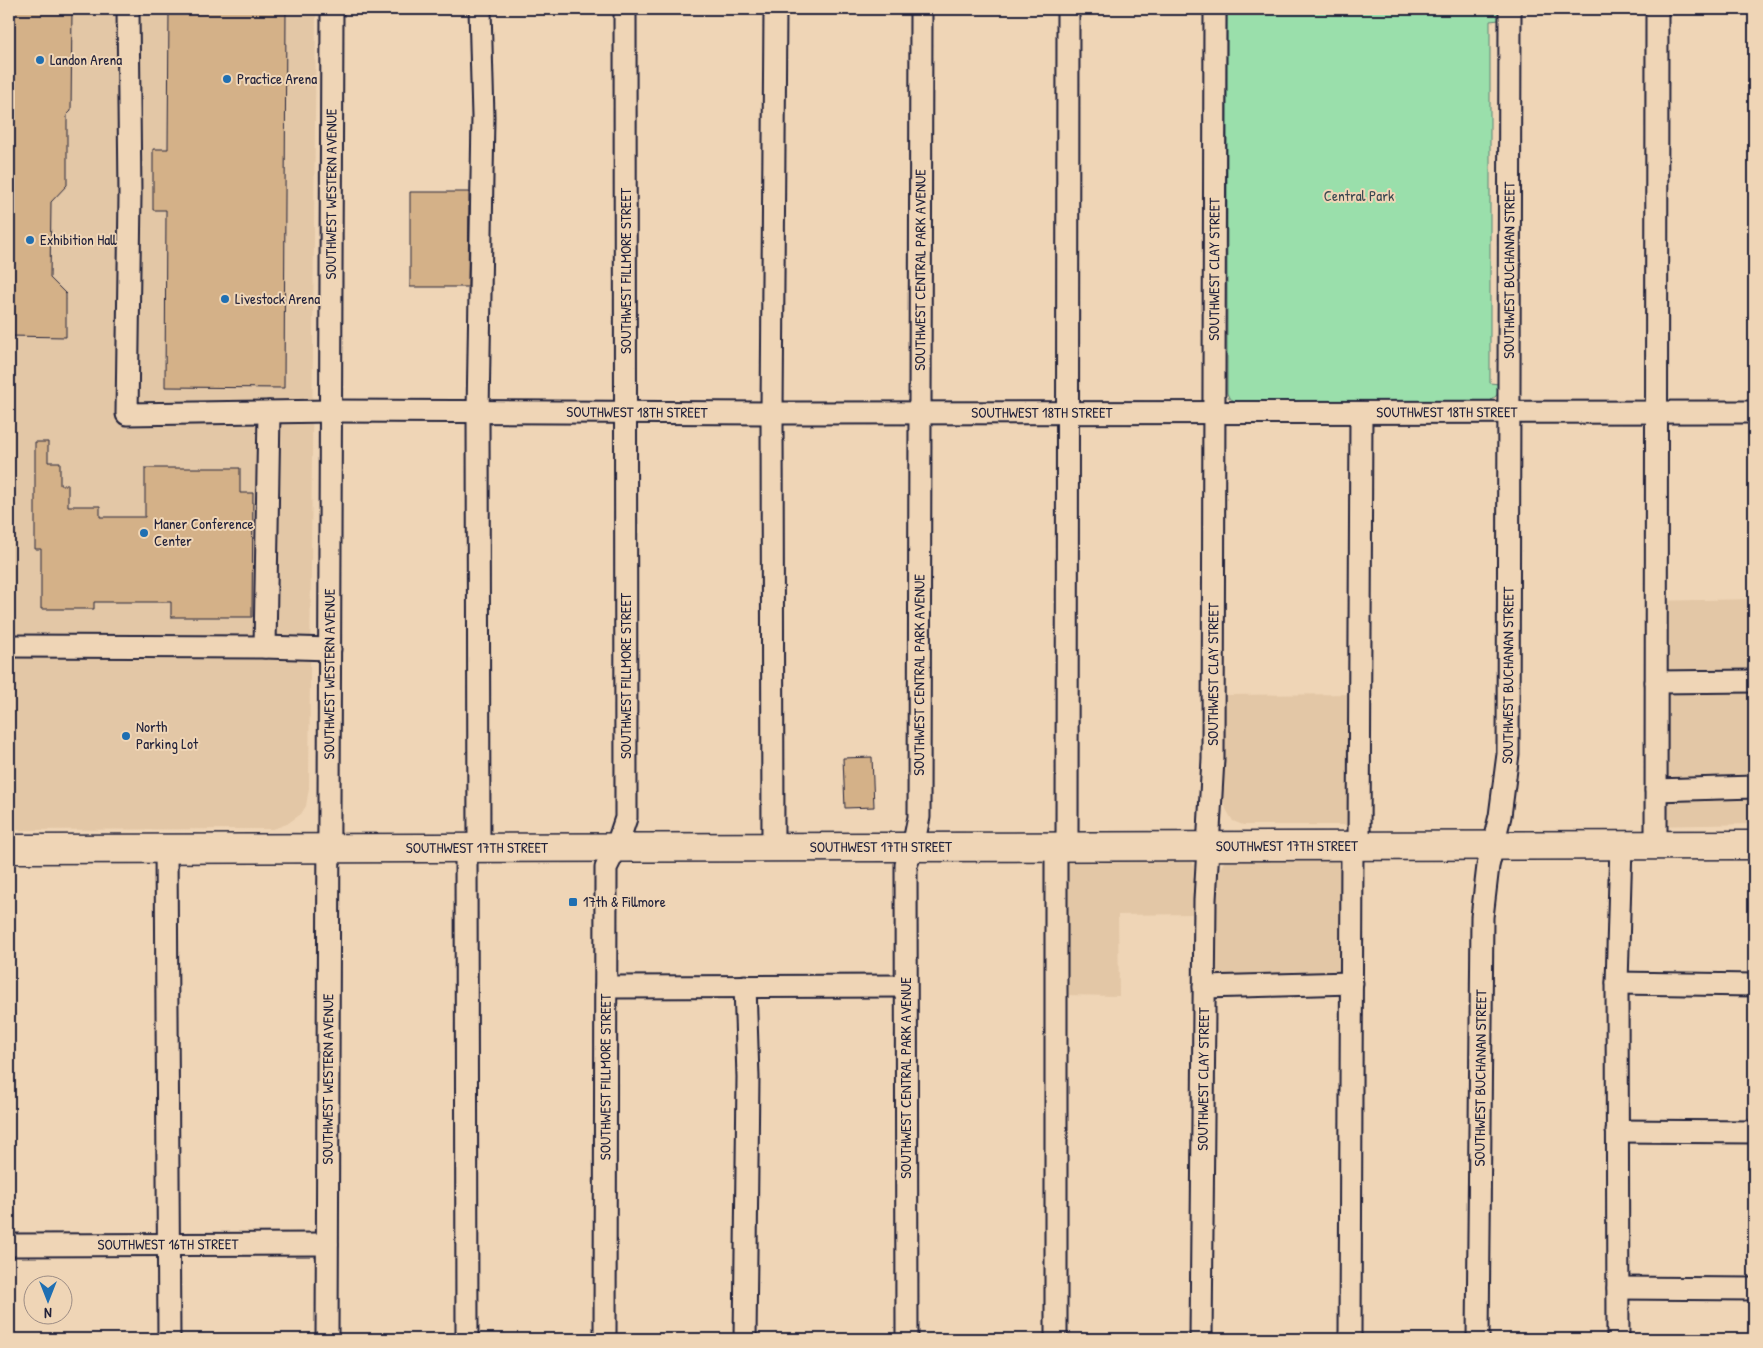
<svg xmlns="http://www.w3.org/2000/svg" width="1763" height="1348" font-family="'Patrick Hand',sans-serif">
  <rect width="100%" height="100%" fill="#efd5b6"/>
  <filter id="ink" filterUnits="userSpaceOnUse"><feTurbulence type="fractalNoise" baseFrequency=".02" numOctaves="2"/><feDisplacementMap in="SourceGraphic" scale="10" xChannelSelector="R" yChannelSelector="G"/><feConvolveMatrix kernelMatrix="1 2 1 2 8 2 1 2 1" color-interpolation-filters="sRGB"/></filter>
  <g filter="url(#ink)">
    <g fill="#e3c7a6">
      <polygon points="9,9 316,9 309,788 306,806 301,814 287,824 273,829 256,829 9,830"/>
      <polygon points="1754,599 1754,824 1651,826 1651,601"/>
      <polygon points="1365,694 1364,825 1243,825 1233,821 1227,811 1223,801 1223,695"/>
      <polygon points="1062,857 1191,859 1194,866 1194,914 1118,915 1119,996 1061,995"/>
      <polygon points="1232,857 1359,857 1359,986 1215,988 1218,872 1224,862"/>
    </g>
    <polygon fill="#9adfab" stroke="#5e8073" points="1227,9 1500,9 1499,20 1490,21 1490,383 1499,384 1497,395 1490,401 1244,402 1235,401 1229,398 1227,393"/>
    <g fill="#d4b188" stroke="#22223b">
      <polygon points="9,9 72,9 71,111 67,115 67,185 51,202 50,278 66,294 66,337 9,336"/>
      <polygon points="169,9 286,9 284,388 165,387 166,210 153,210 153,149 168,149"/>
      <polygon points="410,192 469,192 468,287 410,287"/>
      <polygon points="35,442 48,442 48,462 60,462 60,485 68,485 68,506 100,506 100,517 145,517 145,468 240,468 240,493 253,493 252,617 171,617 171,602 94,602 94,609 41,609 41,549 35,549"/>
      <polygon points="872,757 874,807 845,808 843,758"/>
    </g>
    <g fill="none" stroke-linecap="round" stroke-linejoin="round">
      <defs>
        <g id="minor">
          <path id="s1" d="M128 9 130 195 127 414 331 411 772 413 1754 412"/>
          <polyline points="9,646 265,647 330,649"/>
          <polyline points="265,647 269,412"/>
          <polyline points="1656,682 1754,681"/>
          <polyline points="1656,790 1754,787"/>
          <polyline points="1656,845 1657,9"/>
          <polyline points="1359,846 1361,413"/>
          <polyline points="773,847 772,413 775,9"/>
          <polyline points="1056,847 1056,1339"/>
          <polyline points="1067,847 1068,9"/>
          <polyline points="466,848 467,1339"/>
          <polyline points="479,848 478,412 483,117 480,9"/>
          <polyline points="166,849 169,1339"/>
          <polyline points="1617,983 1754,985"/>
          <polyline points="745,986 748,1077 745,1339"/>
          <polyline points="606,987 905,986"/>
          <polyline points="1204,987 1352,983"/>
          <polyline points="1617,1131 1754,1132"/>
          <path id="s2" d="M9 1245 327 1244"/>
          <polyline points="1618,1288 1754,1289"/>
          <path id="s3" d="M327 1339 332 9"/>
          <path id="s4" d="M605 1339 606 868 616 848 626 818 625 9"/>
          <path id="s5" d="M907 1339 906 865 913 847 919 817 921 9"/>
          <path id="s6" d="M1201 1339 1205 900 1213 759 1215 9"/>
          <polyline points="1350,1339 1352,846"/>
          <path id="s7" d="M1478 1339 1482 917 1488 866 1500 816 1508 754 1510 9"/>
          <polyline points="1618,1339 1617,983 1621,845"/>
        </g>
        <g id="major">
          <path id="s8" d="M9 849 1754 845"/>
        </g>
      </defs>
      <use href="#minor" stroke="#22223b" stroke-width="25"/>
      <use href="#major" stroke="#22223b" stroke-width="31"/>
      <use href="#minor" stroke="#efd5b6" stroke-width="21"/>
      <use href="#major" stroke="#efd5b6" stroke-width="28"/>
    </g>
  </g>
  <g fill="#1f6fb2" stroke="#efd5b6" stroke-width="2">
    <circle cx="40" cy="60" r="5"/>
    <circle cx="227" cy="79" r="5"/>
    <circle cx="30" cy="240" r="5"/>
    <circle cx="225" cy="299" r="5"/>
    <circle cx="144" cy="533" r="5"/>
    <circle cx="126" cy="736" r="5"/>
    <rect x="568" y="897" width="10" height="10" rx="2.5"/>
  </g>
  <g text-anchor="middle" stroke-width="4" stroke-linejoin="round" paint-order="stroke">
    <g font-size="15" fill="#22223b" stroke="#efd5b6" text-anchor="start">
      <text x="50" y="65">Landon Arena</text>
      <text x="237" y="84">Practice Arena</text>
      <text x="40" y="245">Exhibition Hall</text>
      <text x="235" y="304">Livestock Arena</text>
      <text x="154" y="529">Maner Conference<tspan x="154" dy="17">Center</tspan></text>
      <text x="136" y="732">North<tspan x="136" dy="17">Parking Lot</tspan></text>
      <text x="583" y="907">17th &amp; Fillmore</text>
    </g>
    <g font-size="15" fill="#22223b" stroke="#efd5b6">
      <text dy="5" stroke="none"><textPath href="#s3" startOffset="1145">SOUTHWEST WESTERN AVENUE</textPath></text>
      <text dy="5" stroke="none"><textPath href="#s6" startOffset="1070">SOUTHWEST CLAY STREET</textPath></text>
      <text dy="5" stroke="none"><textPath href="#s5" startOffset="1071">SOUTHWEST CENTRAL PARK AVENUE</textPath></text>
      <text dy="5" stroke="none"><textPath href="#s7" startOffset="1071">SOUTHWEST BUCHANAN STREET</textPath></text>
      <text transform="translate(626 271) rotate(-90)" y="5">SOUTHWEST FILLMORE STREET</text>
      <text dy="5" stroke="none"><textPath href="#s1" startOffset="1320">SOUTHWEST 18TH STREET</textPath></text>
      <text dy="5" stroke="none"><textPath href="#s1" startOffset="915">SOUTHWEST 18TH STREET</textPath></text>
      <text dy="5" stroke="none"><textPath href="#s1" startOffset="1725">SOUTHWEST 18TH STREET</textPath></text>
      <text dy="5" stroke="none"><textPath href="#s3" startOffset="665">SOUTHWEST WESTERN AVENUE</textPath></text>
      <text dy="5" stroke="none"><textPath href="#s6" startOffset="665">SOUTHWEST CLAY STREET</textPath></text>
      <text dy="5" stroke="none"><textPath href="#s5" startOffset="666">SOUTHWEST CENTRAL PARK AVENUE</textPath></text>
      <text dy="5" stroke="none"><textPath href="#s7" startOffset="666">SOUTHWEST BUCHANAN STREET</textPath></text>
      <text transform="translate(626 676) rotate(-90)" y="5">SOUTHWEST FILLMORE STREET</text>
      <text dy="5" stroke="none"><textPath href="#s8" startOffset="1278">SOUTHWEST 17TH STREET</textPath></text>
      <text dy="5" stroke="none"><textPath href="#s8" startOffset="872">SOUTHWEST 17TH STREET</textPath></text>
      <text dy="5" stroke="none"><textPath href="#s8" startOffset="468">SOUTHWEST 17TH STREET</textPath></text>
      <text dy="5" stroke="none"><textPath href="#s4" startOffset="262">SOUTHWEST FILLMORE STREET</textPath></text>
      <text transform="translate(906 1078) rotate(-90)" y="5">SOUTHWEST CENTRAL PARK AVENUE</text>
      <text dy="5" stroke="none"><textPath href="#s7" startOffset="261">SOUTHWEST BUCHANAN STREET</textPath></text>
      <text dy="5" stroke="none"><textPath href="#s3" startOffset="260">SOUTHWEST WESTERN AVENUE</textPath></text>
      <text dy="5" stroke="none"><textPath href="#s6" startOffset="260">SOUTHWEST CLAY STREET</textPath></text>
      <text dy="5" stroke="none"><textPath href="#s2" startOffset="159">SOUTHWEST 16TH STREET</textPath></text>
    </g>
    <g font-size="15" fill="#3a4851" stroke="#efd5b6">
      <text x="1359" y="201">Central Park</text>
    </g>
  </g>
  <rect width="1763" height="1348" fill="none" stroke="#efd5b6" stroke-width="30"/>
  <rect x="15" y="15" width="1733" height="1318" fill="none" stroke="#22223b" stroke-width="2" filter="url(#ink)"/>
  <g transform="translate(48 1300) rotate(180)"><circle r="24" fill="#efd5b6" stroke="#9d8d85"/>
  <path d="M0-4L9 19L0 12L-9 19Z" fill="#1f6fb2"/>
  <text y="-8" font-size="14" font-weight="bold" text-anchor="middle" fill="#22223b">N</text>
  </g>
</svg>
